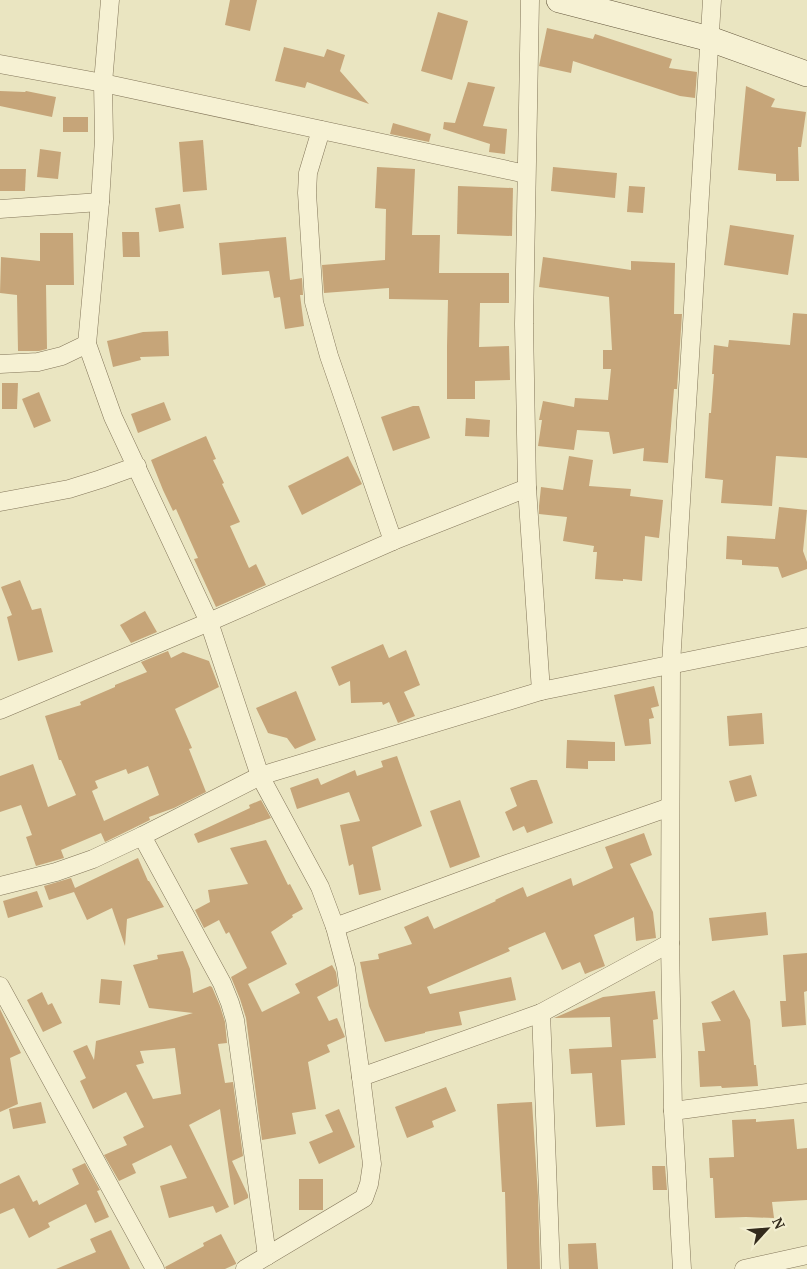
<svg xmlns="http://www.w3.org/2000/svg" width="807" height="1269" font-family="'PT Serif',serif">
  <rect width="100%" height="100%" fill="#eae5c1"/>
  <g fill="#c6a579" fill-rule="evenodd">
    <polygon points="230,0 257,0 250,31 225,25"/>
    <polygon points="438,12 468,21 452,80 421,71"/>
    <polygon points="547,28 593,39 595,34 672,59 669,68 697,72 695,98 680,96 573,61 571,73 539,66"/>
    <polygon points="284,47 324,57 327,49 345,55 340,71 369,104 307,82 305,88 275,81"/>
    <polygon points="468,82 495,87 483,126 507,129 505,154 489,152 490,144 443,129 444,122 455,123"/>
    <polygon points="746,86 775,99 771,107 806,112 801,147 798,147 799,181 776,181 776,174 738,170"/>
    <polygon points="0,91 25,92 26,91 56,97 52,117 0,106"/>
    <rect x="63" y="117" width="25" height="15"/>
    <polygon points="393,123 431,134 429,142 390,134"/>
    <polygon points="203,140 207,190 183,192 179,142"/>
    <polygon points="40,149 61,152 58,179 37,177"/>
    <polygon points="377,167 415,169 412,235 440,235 439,273 509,273 509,303 480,303 479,347 509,346 510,380 475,381 475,399 447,399 447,346 448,300 389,299 389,288 324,293 322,265 385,260 386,209 375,208"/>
    <polygon points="553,167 617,173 615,198 551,191"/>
    <polygon points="0,169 26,169 25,191 0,191"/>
    <polygon points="458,186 513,188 512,236 457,234"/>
    <polygon points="629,186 645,187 643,213 627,212"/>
    <polygon points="180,204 184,228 159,232 155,208"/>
    <polygon points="730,225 794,235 788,275 724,265"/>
    <polygon points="122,232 139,232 140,257 123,257"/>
    <polygon points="40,233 73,233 74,285 46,285 47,349 39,351 18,351 17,295 0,293 1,257 40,261"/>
    <polygon points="286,237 290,280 302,278 303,295 300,295 304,326 285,329 280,297 274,298 269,271 222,275 219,243"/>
    <polygon points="543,257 631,270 631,261 675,263 674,314 682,314 677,389 674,389 668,463 643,461 644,448 613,454 609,432 577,430 574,450 538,446 542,420 539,420 543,401 574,407 575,398 608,400 611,369 603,369 603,350 612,350 609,297 539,287"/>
    <polygon points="793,313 807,314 807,458 776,456 772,506 721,503 723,480 705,478 709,413 711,413 714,374 712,374 714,345 728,347 729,340 790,345"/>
    <polygon points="168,331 169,356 140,357 141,360 113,367 107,341 143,332"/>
    <polygon points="2,383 18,383 17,409 2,409"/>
    <polygon points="39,392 51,421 34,428 22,399"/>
    <polygon points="164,402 171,420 138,433 131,414"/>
    <polygon points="413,406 419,406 430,438 393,451 381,417"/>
    <polygon points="466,418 490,420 489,437 465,436"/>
    <polygon points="206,436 216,459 213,460 224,483 222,484 240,522 230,526 249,568 256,564 266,585 216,607 194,559 198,558 176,509 173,511 163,490 151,460"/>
    <polygon points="348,456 362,484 302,515 288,486"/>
    <polygon points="569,456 593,460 589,486 631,489 630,496 663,500 659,538 645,536 642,581 623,579 623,581 595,579 597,552 593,552 594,546 563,541 567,517 539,514 539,506 541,487 563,490"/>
    <polygon points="779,507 807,510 803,551 807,562 807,569 782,578 778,567 742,565 742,560 726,559 727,536 775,539"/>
    <polygon points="20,580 32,610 41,608 53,652 18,661 7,617 12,615 1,587"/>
    <polygon points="145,611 157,632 131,643 120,625"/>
    <polygon points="383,644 389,658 406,650 420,685 404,692 415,716 398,723 389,702 383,705 382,702 351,703 350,681 339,686 331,667"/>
    <path d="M168 651 171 658 183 652 209 661 219 687 175 709 192 748 189 749 206 792 174 808 149 817 150 820 105 842 101 833 61 850 64 858 36 866 26 837 32 835 21 805 0 812V776L33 764 48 807 76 795 61 760H59L45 716 81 705 80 702 115 687V685L147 672 141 662ZM148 766 159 795 104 821 92 791 98 788 95 781 126 769 128 774Z"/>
    <polygon points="654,686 659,706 651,708 654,718 649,719 651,744 625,746 614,695"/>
    <polygon points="296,691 316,740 295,749 287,738 268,733 256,708"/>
    <polygon points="762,713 764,744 729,746 727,716"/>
    <polygon points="567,740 615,742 615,761 588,761 588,769 566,768"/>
    <polygon points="397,756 422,826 372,847 381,890 359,895 353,864 349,866 340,825 360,821 349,792 297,809 290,788 318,778 321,785 355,770 357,776 383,767 381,761"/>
    <polygon points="751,775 757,796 735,802 729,781"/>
    <polygon points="531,780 537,780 553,823 527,833 524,826 513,831 505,812 517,806 510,788"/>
    <polygon points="261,800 271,818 198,843 194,834 250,808 249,805"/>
    <polygon points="460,800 480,857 450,868 430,811"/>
    <polygon points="644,833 652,855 630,864 653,912 656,938 636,941 634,917 594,935 605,966 585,974 580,962 562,970 545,932 508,948 510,951 427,987 430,994 511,977 516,1000 459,1012 462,1025 425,1032 425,1033 385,1042 369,1006 360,962 379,959 378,954 412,944 404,927 428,916 434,929 496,901 495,900 523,887 527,897 571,878 573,886 613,868 605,847"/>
    <polygon points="266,840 288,885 290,884 303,909 292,915 293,917 271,932 287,964 248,984 262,1012 300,993 295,984 332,965 336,972 338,986 317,997 329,1021 337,1018 345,1037 327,1045 330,1052 308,1062 316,1109 292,1113 296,1134 262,1140 246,1018 240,999 231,977 247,968 229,932 226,934 219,920 204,928 195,910 210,902 208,890 248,884 230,848"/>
    <polygon points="138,858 148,881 149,881 164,907 127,919 125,946 112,908 87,920 74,892 49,900 44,886 71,878 75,888"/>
    <polygon points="37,891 43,907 8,918 3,901"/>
    <polygon points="766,912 768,935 712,941 709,918"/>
    <path d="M183 951 190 969 193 993 210 986 212 987 220 1006 225 1022 227 1043 218 1044 225 1083 233 1082 243 1156 232 1161 248 1195V1198L234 1205 220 1109 189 1125 229 1207 216 1213 213 1206 169 1218 160 1186 187 1178 171 1145 132 1164 136 1173 119 1181 104 1155 127 1145 123 1137 144 1127 126 1092 93 1109 80 1081 86 1078 73 1051 87 1045 94 1060 96 1041 193 1013 149 1008 133 965 158 959 157 955ZM175 1048 181 1094 153 1099 136 1065 144 1063 140 1051Z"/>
    <polygon points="807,953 807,991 804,992 806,1025 782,1027 780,1001 786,1001 783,955"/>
    <polygon points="101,979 122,981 120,1005 99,1003"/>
    <polygon points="734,990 750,1020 754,1065 756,1065 758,1086 722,1088 721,1086 700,1087 698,1051 705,1051 702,1023 721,1021 711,1002"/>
    <polygon points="655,991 658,1019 653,1020 656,1058 621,1060 625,1125 596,1127 592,1073 571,1074 569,1049 612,1047 610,1017 554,1018 603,997"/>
    <polygon points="42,992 48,1005 52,1003 62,1023 43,1032 27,1000"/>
    <polygon points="0,1009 21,1053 10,1058 18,1104 0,1112"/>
    <polygon points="446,1087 456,1111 432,1121 434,1127 407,1138 395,1107"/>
    <polygon points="41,1102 46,1123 13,1129 9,1109"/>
    <polygon points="532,1102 538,1196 540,1269 507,1269 505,1192 502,1192 497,1104"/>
    <polygon points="339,1109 355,1147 319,1164 309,1142 333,1132 325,1115"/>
    <polygon points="756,1119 756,1122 794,1119 797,1149 807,1148 807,1200 772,1202 774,1218 746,1217 715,1218 713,1178 710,1178 709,1158 734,1157 732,1120"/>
    <polygon points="85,1163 100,1190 97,1191 109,1217 95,1223 86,1204 48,1223 50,1227 29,1238 14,1208 0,1214 0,1184 19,1175 33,1202 37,1200 39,1205 79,1184 72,1169"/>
    <polygon points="652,1166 665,1166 667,1190 653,1190"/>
    <rect x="299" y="1179" width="24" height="31"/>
    <polygon points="111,1230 130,1269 56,1269 96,1252 90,1239"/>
    <polygon points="221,1234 236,1263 236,1264 225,1269 166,1269 165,1267 204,1246 203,1243"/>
    <polygon points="596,1243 598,1269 569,1269 568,1244"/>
  </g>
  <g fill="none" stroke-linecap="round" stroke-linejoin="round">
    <defs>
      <g id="street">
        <polyline points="110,0 103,83 104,139 100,202 87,344 113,417 209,622 260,776 320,887 335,927 346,968 361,1077 372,1164 369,1184 364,1198 245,1269"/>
        <polyline points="530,0 524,324 527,488 541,691"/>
        <polyline points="0,64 103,83 526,174"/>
        <polyline points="321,130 308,173 307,193 314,302 329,356 393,541"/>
        <polyline points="0,209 100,202"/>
        <polyline points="0,364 38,362 62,356 87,344"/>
        <polyline points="0,502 69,489 101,479 137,466"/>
        <polyline points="0,710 209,622 393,541 527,488"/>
        <polyline points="142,836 222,983 230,1003 235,1020 267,1256"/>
        <polyline points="0,886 56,872 93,859 142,836 260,776 541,691 807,637"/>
        <polyline points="335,927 504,865 670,807"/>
        <polyline points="0,986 155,1269"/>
        <polyline points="541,1013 551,1269"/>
        <polyline points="361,1077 541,1013 670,943"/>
        <polyline points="673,1111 807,1093"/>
        <polyline points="682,1269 673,1111 670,943 671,664 712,0"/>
        <polyline points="744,1269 807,1255"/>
      </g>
      <polyline id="secondary" points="559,0 710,39 807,74"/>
    </defs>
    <use href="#street" stroke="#83765a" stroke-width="19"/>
    <use href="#secondary" stroke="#64573d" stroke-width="26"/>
    <use href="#street" stroke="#f6f1d3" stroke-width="18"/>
    <use href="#secondary" stroke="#f6f1d3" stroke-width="25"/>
  </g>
  <g transform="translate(767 1229) rotate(64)" stroke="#f2eed0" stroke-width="4" paint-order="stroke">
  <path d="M0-4L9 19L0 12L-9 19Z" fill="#332b1d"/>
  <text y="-8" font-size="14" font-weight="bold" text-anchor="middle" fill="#332b1d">N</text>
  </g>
</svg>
